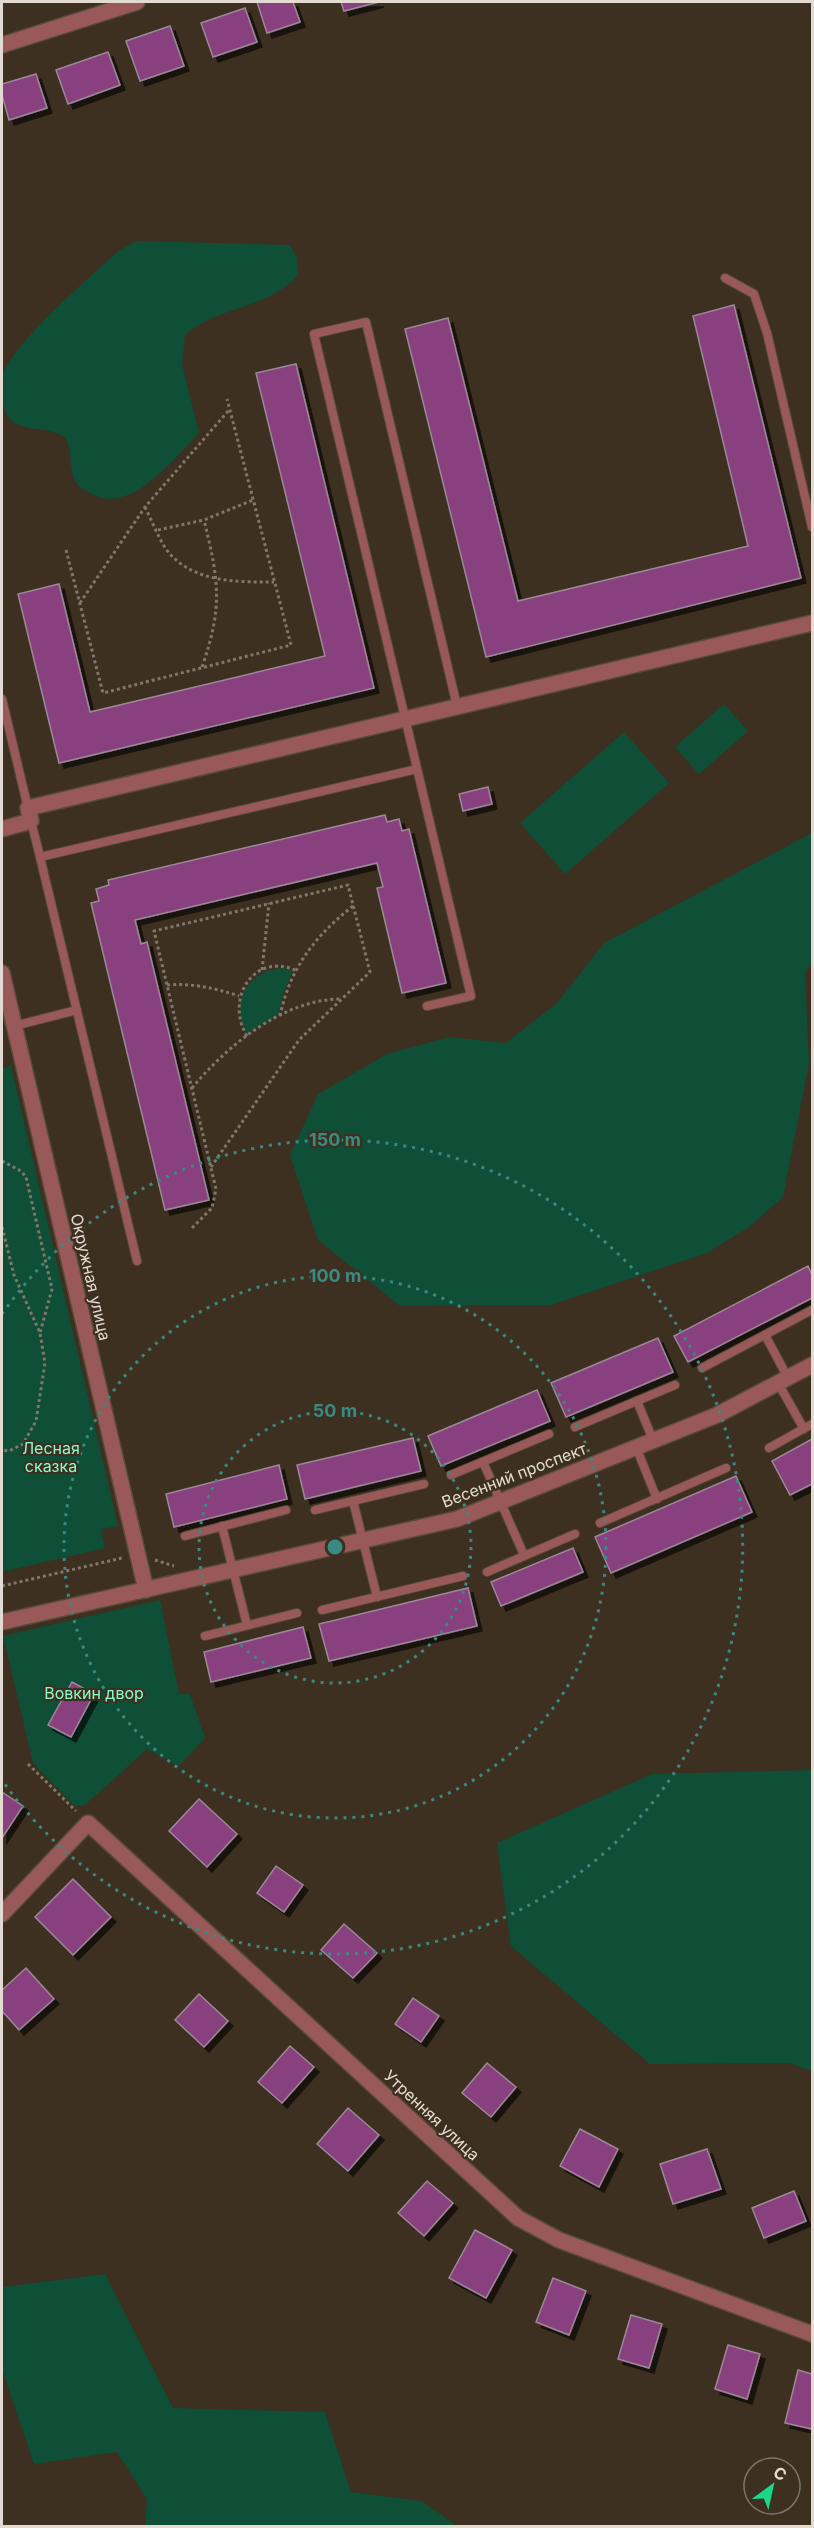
<svg xmlns="http://www.w3.org/2000/svg" width="814" height="2528" font-family="Inter,sans-serif">
  <defs>
    <filter id="shadow"><feDropShadow dx="5" dy="5" stdDeviation="0" flood-color="#0009"/></filter>
  </defs>
  <rect width="100%" height="100%" fill="#3d3020"/>
  <g fill="#0f4e37">
    <path d="M136 241 290 245 297 258 298 275C268 309 218 306 185 335L182 364 199 433C175 457 131 516 92 494 87 491 80 488 77 484 67 470 74 446 64 437 50 426 24 432 12 421 1 410 0 395 2 379 7 347 91 277 117 252Z"/>
    <polygon points="724,704 748,731 699,774 675,747"/>
    <polygon points="624,732 669,783 565,874 520,823"/>
    <polygon points="812,833 812,962 805,972 809,1063 783,1197 749,1227 707,1253 551,1305 400,1306 318,1240 290,1155 318,1094 387,1054 449,1037 506,1043 557,1003 604,943"/>
    <path d="M282 968 293 970 283 994 279 1014 247 1034C229 1003 247 971 282 968Z"/>
    <polygon points="11,1066 118,1526 101,1529 105,1548 2,1572 2,1068"/>
    <polygon points="160,1600 179,1694 190,1694 205,1738 179,1766 147,1749 85,1805 75,1806 33,1763 3,1636"/>
    <polygon points="812,1770 812,2071 789,2063 650,2064 511,1946 497,1843 652,1774"/>
    <polygon points="105,2274 173,2408 325,2412 351,2492 422,2501 457,2526 145,2526 147,2499 117,2452 34,2464 2,2369 2,2287"/>
  </g>
  <g fill="#88407e" stroke="#9b8897" stroke-width="1.5" filter="url(#shadow)">
    <polygon points="257,2 293,2 300,22 267,33"/>
    <polygon points="341,2 379,2 344,11"/>
    <polygon points="245,8 257,42 213,57 201,23"/>
    <polygon points="170,26 184,66 140,81 126,41"/>
    <polygon points="108,52 120,85 68,104 56,70"/>
    <polygon points="36,74 47,108 9,120 2,95 2,84"/>
    <polygon points="734,305 801,578 486,657 405,329 448,318 518,601 748,546 693,316"/>
    <polygon points="296,364 374,688 59,763 18,594 59,584 90,712 325,656 256,373"/>
    <polygon points="488,787 492,804 463,811 459,794"/>
    <polygon points="385,815 387,822 399,819 402,831 409,829 446,983 402,993 377,888 383,887 377,863 135,920 141,944 147,942 209,1200 165,1210 91,903 99,901 96,889 109,885 108,880"/>
    <polygon points="808,1266 812,1275 812,1298 688,1362 674,1336"/>
    <polygon points="658,1338 673,1372 566,1417 551,1383"/>
    <polygon points="537,1390 550,1421 441,1466 428,1436"/>
    <polygon points="413,1438 421,1471 305,1499 297,1465"/>
    <polygon points="812,1439 812,1484 790,1495 772,1461"/>
    <polygon points="279,1465 287,1499 174,1527 166,1494"/>
    <polygon points="736,1476 752,1512 611,1573 595,1537"/>
    <polygon points="573,1548 583,1572 501,1606 491,1582"/>
    <polygon points="468,1588 477,1626 329,1661 319,1624"/>
    <polygon points="303,1627 311,1658 211,1682 204,1652"/>
    <polygon points="72,1682 94,1694 71,1737 48,1725"/>
    <polygon points="2,1792 23,1806 2,1838"/>
    <polygon points="199,1799 237,1834 207,1867 169,1831"/>
    <polygon points="276,1866 303,1885 284,1912 257,1893"/>
    <polygon points="73,1879 111,1917 73,1955 35,1917"/>
    <polygon points="344,1924 377,1953 353,1978 321,1950"/>
    <polygon points="26,1968 54,1999 19,2030 2,2011 2,1990"/>
    <polygon points="199,1994 228,2021 204,2047 175,2020"/>
    <polygon points="413,1998 439,2016 421,2042 395,2024"/>
    <polygon points="290,2046 314,2067 282,2103 258,2082"/>
    <polygon points="487,2063 516,2087 491,2117 462,2093"/>
    <polygon points="348,2108 379,2135 348,2171 317,2144"/>
    <polygon points="580,2129 618,2149 599,2187 560,2166"/>
    <polygon points="707,2149 721,2189 673,2204 660,2164"/>
    <polygon points="427,2181 453,2203 424,2236 398,2213"/>
    <polygon points="794,2191 806,2221 764,2238 752,2208"/>
    <polygon points="475,2230 512,2250 486,2298 449,2278"/>
    <polygon points="553,2278 586,2291 569,2335 536,2322"/>
    <polygon points="631,2315 662,2324 649,2368 618,2359"/>
    <polygon points="728,2345 760,2354 747,2399 715,2389"/>
    <polygon points="798,2370 812,2374 812,2429 785,2423"/>
  </g>
  <g fill="none" stroke-linecap="round" stroke-linejoin="round">
    <defs>
      <g id="lane">
        <polyline points="725,278 754,294 767,333 812,527"/>
        <polyline points="2,699 28,808"/>
        <polyline points="31,821 40,857"/>
        <polyline points="427,1006 471,996 314,334 366,322 457,706"/>
        <polyline points="14,1026 77,1010"/>
        <polyline points="137,1261 40,857 417,769"/>
        <polyline points="765,1335 788,1378"/>
        <polyline points="702,1368 812,1310"/>
        <polyline points="778,1383 804,1429"/>
        <polyline points="637,1401 653,1440"/>
        <polyline points="575,1427 675,1385"/>
        <polyline points="636,1447 657,1499"/>
        <polyline points="769,1448 812,1424"/>
        <polyline points="483,1462 524,1555"/>
        <polyline points="451,1475 549,1434"/>
        <polyline points="353,1501 377,1597"/>
        <polyline points="315,1510 424,1484"/>
        <polyline points="600,1523 726,1468"/>
        <polyline points="222,1526 247,1625"/>
        <polyline points="185,1536 286,1510"/>
        <polyline points="487,1572 575,1534"/>
        <polyline points="322,1610 463,1576"/>
        <polyline points="205,1636 297,1613"/>
      </g>
      <g id="street">
        <polyline points="2,45 137,2"/>
        <polyline points="2,829 31,821 28,808 812,623"/>
        <polyline points="2,973 146,1590"/>
        <polyline points="2,1622 457,1519 717,1415 812,1365"/>
        <polyline points="2,1914 88,1823 518,2218 559,2240 812,2334"/>
      </g>
    </defs>
    <use href="#lane" stroke="#584b3c" stroke-width="10"/>
    <use href="#street" stroke="#584b3c" stroke-width="18"/>
    <g stroke="#817669" stroke-width="3" stroke-dasharray="3 3" stroke-linecap="butt">
      <path d="M145 507C152 521 158 537 166 549 191 583 237 582 274 582"/>
      <polyline points="158,530 204,520 253,500"/>
      <polyline points="66,550 103,693 291,645 227,399"/>
      <polyline points="80,603 145,507 229,410"/>
      <path d="M202 667C223 607 219 581 204 520"/>
      <polyline points="262,970 269,903"/>
      <path d="M167 985C193 983 214 988 239 996"/>
      <path d="M280 1016C290 968 315 936 353 906"/>
      <path d="M247 1036C225 1001 252 952 295 970"/>
      <path d="M192 1088C227 1046 282 1000 340 999"/>
      <polyline points="2,1161 21,1171 26,1177 52,1289 40,1333"/>
      <polyline points="2,1227 14,1275 40,1333 45,1363 36,1421 23,1444 9,1451 2,1450"/>
      <polyline points="192,1228 212,1208 216,1189 154,931 348,885 370,972 299,1040 211,1167"/>
      <polyline points="155,1560 174,1566"/>
      <polyline points="2,1586 122,1558"/>
      <polyline points="28,1764 76,1811"/>
    </g>
    <use href="#lane" stroke="#995958" stroke-width="8"/>
    <use href="#street" stroke="#995958" stroke-width="15"/>
  </g>
  <g fill="none" stroke="#398a82" stroke-width="3" stroke-dasharray="3 6">
    <circle cx="335" cy="1547" r="136"/>
    <circle cx="335" cy="1547" r="271"/>
    <path d="M2 1314A407 407 0 1 1 2 1780"/>
  </g>
  <g text-anchor="middle" stroke-width="4.5" stroke-linejoin="round" paint-order="stroke">
    <g font-size="16" fill="#e3dbd1" stroke="#3d3020">
      <text transform="translate(91 1277) rotate(77)" y="6">Окружная улица</text>
      <text transform="translate(514 1475) rotate(-21)" y="6">Весенний проспект</text>
      <text transform="translate(432 2115) rotate(43)" y="6">Утренняя улица</text>
    </g>
    <g font-size="16" fill="#89fbca" stroke="#3d3020">
      <text x="51" y="1454">Лесная<tspan x="51" dy="18">сказка</tspan></text>
      <text x="94" y="1699">Вовкин двор</text>
    </g>
  </g>
  <circle cx="335" cy="1547" r="9" fill="#398a82" stroke="#3d3020" stroke-width="3"/>
  <g font-size="18" text-anchor="middle" font-weight="bold" fill="#398a82" stroke="#3d3020" stroke-width="4.5" stroke-linejoin="round" paint-order="stroke">
    <text x="335" y="1146">150 m</text>
    <text x="335" y="1282">100 m</text>
    <text x="335" y="1417">50 m</text>
  </g>
  <rect width="814" height="2528" fill="none" stroke="#e3dbd1" stroke-width="6"/>
  <g transform="translate(772 2486) rotate(33)"><circle r="28" fill="#3d3020" stroke="#7f7467" stroke-width="1.5"/>
  <path d="M0-4.5L10 22L0 15L-10 22Z" fill="#17d989"/>
  <text y="-9" font-size="16" font-weight="bold" text-anchor="middle" fill="#e3dbd1">С</text>
  </g>
</svg>
